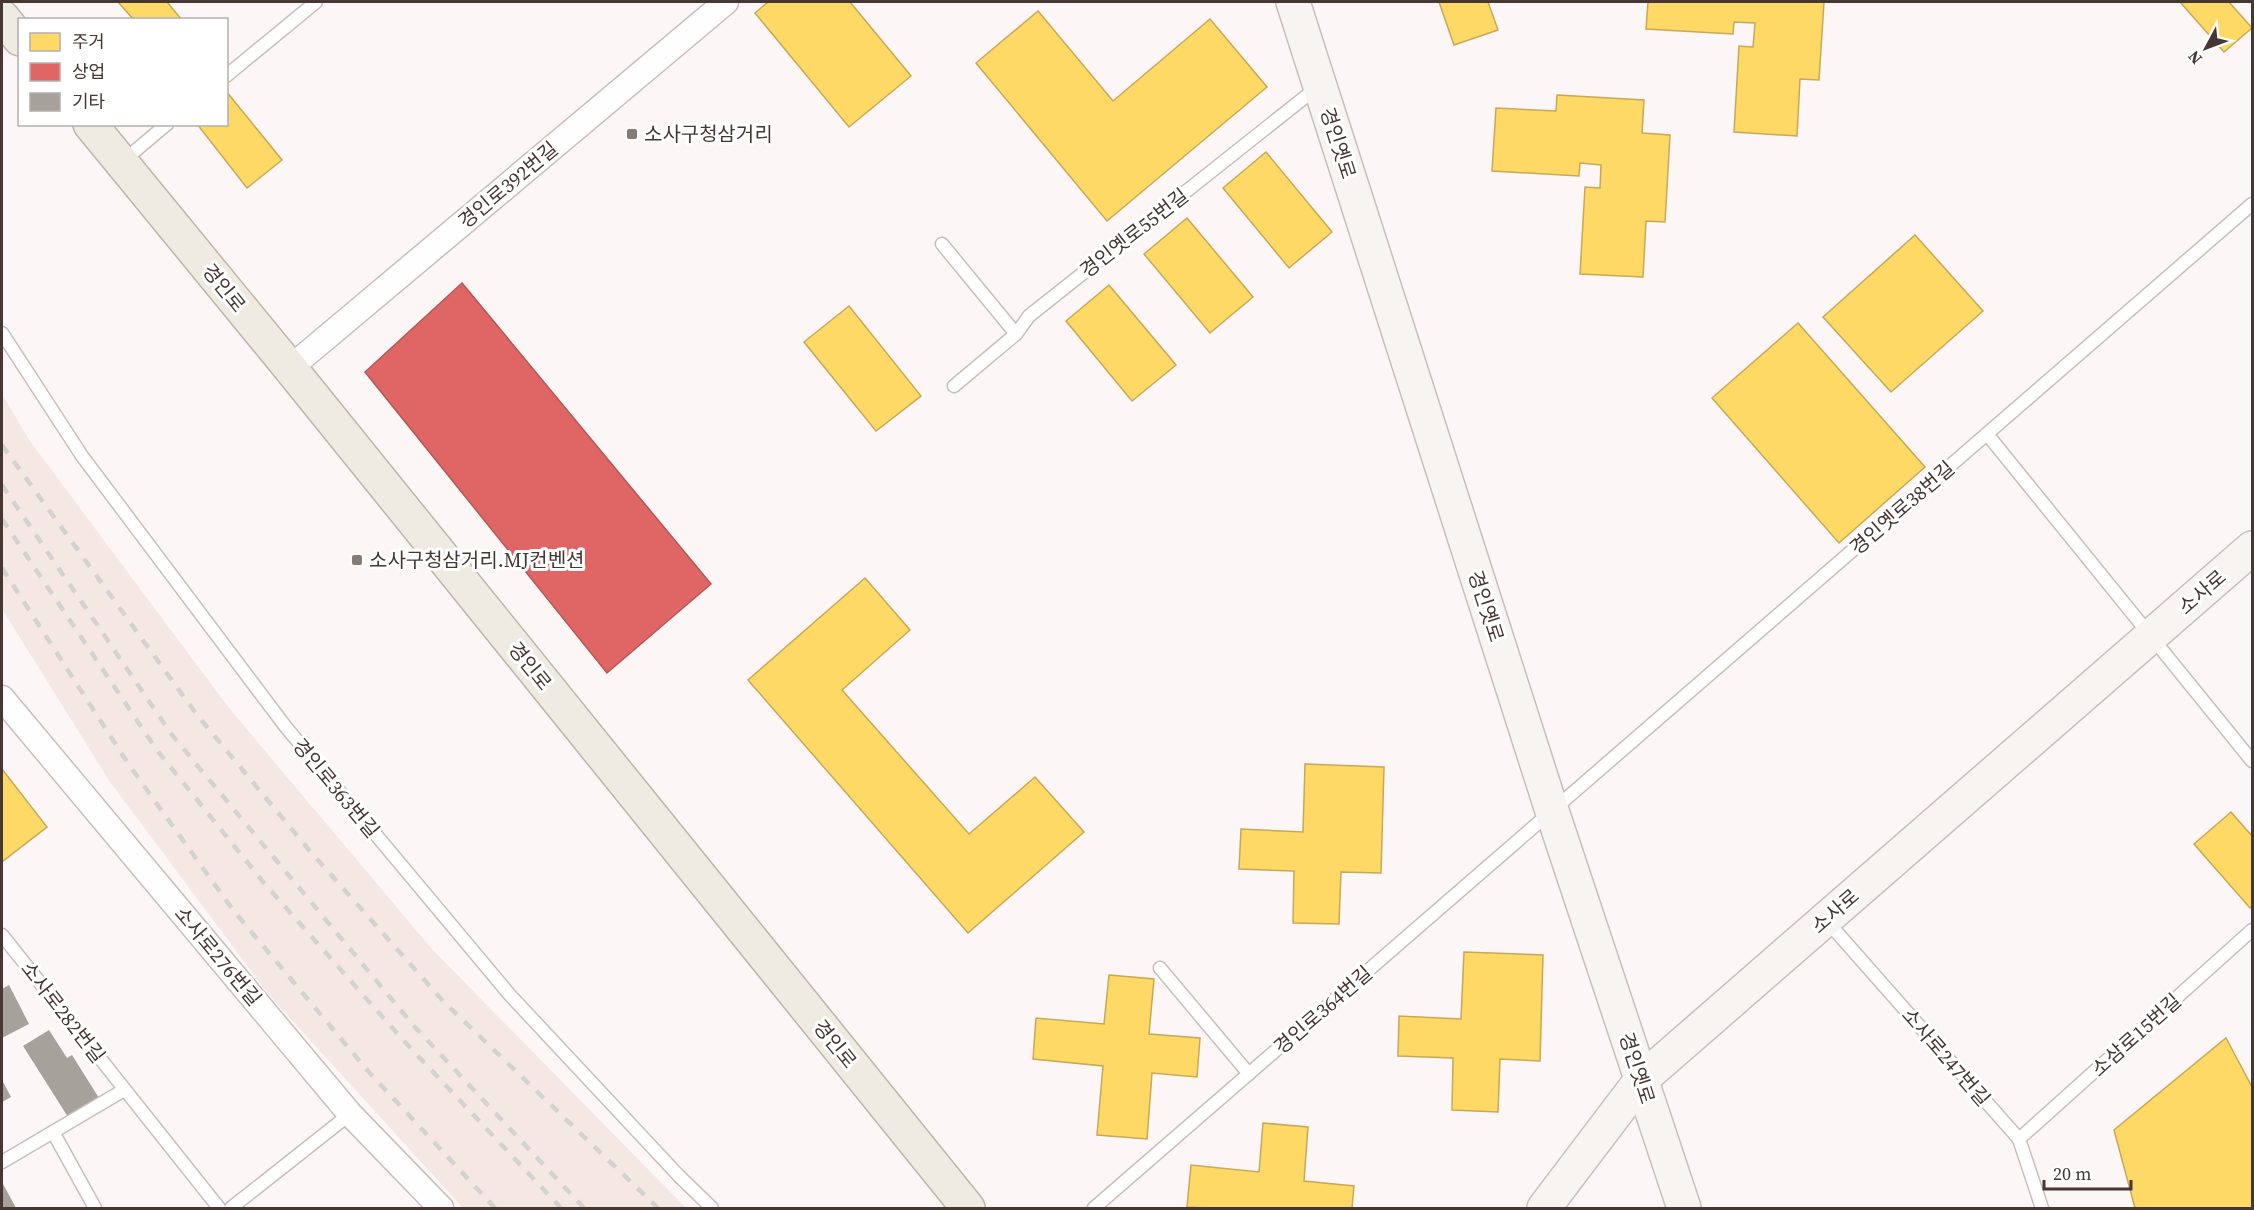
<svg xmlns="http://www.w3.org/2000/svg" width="2254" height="1210" font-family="'Source Serif 4','Noto Sans KR',serif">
  <rect width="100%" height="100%" fill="#fcf7f6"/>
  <polygon fill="#f5e8e4" points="2,394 30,441 229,708 432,949 686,1208 463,1208 269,995 110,782 2,609"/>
  <g fill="#ffd966" stroke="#c8a856" stroke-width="1.5">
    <polygon points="118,2 167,2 182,20 134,20"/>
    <polygon points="768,2 850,2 911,76 849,127 755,13"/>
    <polygon points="1439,2 1488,2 1498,30 1454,45"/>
    <polygon points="1648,2 1824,2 1819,80 1800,79 1797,136 1734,132 1739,46 1753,47 1755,23 1734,22 1733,34 1646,29"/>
    <polygon points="2180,2 2229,2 2252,28 2224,52"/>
    <polygon points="1038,11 1113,101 1210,19 1267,87 1107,221 976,63"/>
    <polygon points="226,91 282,160 247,188 197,124 226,124"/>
    <polygon points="1557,95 1644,100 1642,133 1670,135 1665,222 1646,221 1643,277 1580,274 1585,187 1600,188 1601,165 1580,163 1579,176 1492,171 1496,108 1556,111"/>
    <polygon points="1266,152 1332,232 1289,268 1223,188"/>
    <polygon points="1187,218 1253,297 1210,333 1144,254"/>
    <polygon points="1915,235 1983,311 1891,392 1823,317"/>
    <polygon points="1109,285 1176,365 1132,401 1066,321"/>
    <polygon points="849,306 921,396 876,431 804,342"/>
    <polygon points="1798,323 1925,467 1839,543 1712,398"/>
    <polygon points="865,578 910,630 842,690 969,834 1035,777 1084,832 968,933 748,680"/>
    <polygon points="1305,764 1384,767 1381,873 1341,872 1339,924 1293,923 1294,871 1239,869 1241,829 1303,832"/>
    <polygon points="2,769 47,827 3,861 2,859"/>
    <polygon points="2231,812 2252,836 2252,906 2250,908 2194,844"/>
    <polygon points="1464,952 1543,955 1540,1061 1500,1059 1498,1112 1452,1110 1453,1058 1398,1056 1399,1016 1461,1019"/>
    <polygon points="1109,975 1154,979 1149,1034 1200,1038 1197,1077 1152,1073 1147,1139 1097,1135 1103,1066 1033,1059 1036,1018 1104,1024"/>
    <polygon points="2226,1038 2252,1087 2252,1208 2135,1208 2114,1130"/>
    <polygon points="1263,1123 1308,1127 1304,1181 1354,1186 1352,1208 1208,1208 1187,1207 1191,1165 1259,1172"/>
  </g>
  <polygon fill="#e06666" stroke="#b25856" stroke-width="1.5" points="462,283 711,584 607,673 365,372"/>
  <g fill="#a7a19b">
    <polygon points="9,985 29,1024 2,1038 2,989"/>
    <polygon points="49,1030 67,1058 72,1055 99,1098 68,1117 23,1046"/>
    <polygon points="2,1080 11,1097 2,1102"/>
    <polygon points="2,1182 16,1208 2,1208"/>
  </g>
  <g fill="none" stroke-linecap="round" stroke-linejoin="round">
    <defs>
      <g id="lane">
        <polyline points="226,76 316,2"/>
        <polyline points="122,162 167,124"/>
        <polyline points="942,244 1016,334"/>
        <polyline points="2,333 82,456 285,726 509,994 679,1176 712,1208"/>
        <polyline points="954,386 1016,334 1029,316 1319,86"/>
        <polyline points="1987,434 2252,761"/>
        <polyline points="1826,920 2019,1139 2042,1208"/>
        <polyline points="2,935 219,1208"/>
        <polyline points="1160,968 1249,1074"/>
        <polyline points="53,1132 95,1208"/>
        <polyline points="2019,1139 2252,930"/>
        <polyline points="2,1162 124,1090"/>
        <polyline points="231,1208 350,1114"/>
        <polyline points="1094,1208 2252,204"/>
      </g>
      <g id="street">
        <polyline points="290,368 726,2"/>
        <polyline points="2,698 350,1114 441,1208"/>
      </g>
      <g id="secondary">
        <polyline points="1293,2 1552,811 1684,1208"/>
        <polyline points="1544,1208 1641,1080 2252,548"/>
      </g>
      <g id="primary">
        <polyline points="2,17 20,39"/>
        <polyline points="90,124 290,368 968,1208"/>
      </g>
    </defs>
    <use href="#lane" stroke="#c8bfbc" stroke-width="15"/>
    <use href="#street" stroke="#c8bfbc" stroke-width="27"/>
    <use href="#secondary" stroke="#c8bfbc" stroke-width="36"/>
    <use href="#primary" stroke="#bfb5a6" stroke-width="36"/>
    <use href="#lane" stroke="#fffefe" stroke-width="12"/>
    <use href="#street" stroke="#fffefe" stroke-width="24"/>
    <use href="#secondary" stroke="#f7f4f1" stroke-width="33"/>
    <use href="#primary" stroke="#efebe3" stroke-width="33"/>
    <g stroke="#d4d2d1" stroke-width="4.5" stroke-dasharray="10 10" stroke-linecap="butt">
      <polyline points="2,445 197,715 309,850 443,1001 658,1208"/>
      <polyline points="2,485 172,735 414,1026 584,1208"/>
      <polyline points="2,519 156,749 264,883 403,1040 561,1208"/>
      <polyline points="2,568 129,765 233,910 368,1071 495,1208"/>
    </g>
  </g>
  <g fill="#867a77" stroke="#fff" stroke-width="2">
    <rect x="626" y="128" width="12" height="12" rx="3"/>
    <rect x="351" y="554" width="12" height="12" rx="3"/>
  </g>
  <g text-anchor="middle" stroke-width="6" stroke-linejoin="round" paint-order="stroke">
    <g font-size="20" fill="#463732" stroke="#fff" text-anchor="start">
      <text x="644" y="141">소사구청삼거리</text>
      <text x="369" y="567">소사구청삼거리.MJ컨벤션</text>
    </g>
    <g font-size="20" fill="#463732" stroke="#fff">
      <text transform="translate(1338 143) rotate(72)" y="7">경인옛로</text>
      <text transform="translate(508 185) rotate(-40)" y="7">경인로392번길</text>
      <text transform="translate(1134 233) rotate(-38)" y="7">경인옛로55번길</text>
      <text transform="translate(224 288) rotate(51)" y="7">경인로</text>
      <text transform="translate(1902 508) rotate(-41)" y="7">경인옛로38번길</text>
      <text transform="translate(2202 592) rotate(-41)" y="7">소사로</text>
      <text transform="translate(1486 606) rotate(72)" y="7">경인옛로</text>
      <text transform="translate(530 666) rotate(51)" y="7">경인로</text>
      <text transform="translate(336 788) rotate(50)" y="7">경인로363번길</text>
      <text transform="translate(1835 911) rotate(-41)" y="7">소사로</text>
      <text transform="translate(218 956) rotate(50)" y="7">소사로276번길</text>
      <text transform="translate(1323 1010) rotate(-41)" y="7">경인로364번길</text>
      <text transform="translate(63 1012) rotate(52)" y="7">소사로282번길</text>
      <text transform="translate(2136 1035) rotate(-42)" y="7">소삼로15번길</text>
      <text transform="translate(835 1044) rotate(51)" y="7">경인로</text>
      <text transform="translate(1946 1057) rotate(49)" y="7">소사로247번길</text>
      <text transform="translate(1637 1068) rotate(72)" y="7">경인옛로</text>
    </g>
  </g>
  <rect width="2254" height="1210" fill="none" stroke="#463732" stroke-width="6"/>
  <rect x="18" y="18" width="210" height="108" fill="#ffffff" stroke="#b5afad" stroke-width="1.5"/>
  <rect x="30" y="33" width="30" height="18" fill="#ffd966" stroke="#b5afad" stroke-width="1.5"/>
  <text x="72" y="48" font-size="18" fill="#463732">주거</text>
  <rect x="30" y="63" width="30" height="18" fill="#e06666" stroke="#b5afad" stroke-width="1.5"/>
  <text x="72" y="78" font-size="18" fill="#463732">상업</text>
  <rect x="30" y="93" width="30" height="18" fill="#a7a19b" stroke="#b5afad" stroke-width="1.5"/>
  <text x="72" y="108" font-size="18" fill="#463732">기타</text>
  <g transform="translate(2206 48) rotate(229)" stroke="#ffffff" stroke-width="4.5" paint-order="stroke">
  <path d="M0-4.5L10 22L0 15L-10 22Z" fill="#463732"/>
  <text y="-9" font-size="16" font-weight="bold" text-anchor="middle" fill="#463732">N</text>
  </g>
  <path d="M2044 1180v9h87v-9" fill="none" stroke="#463732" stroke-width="3"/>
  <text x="2053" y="1180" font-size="18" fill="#463732" stroke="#ffffff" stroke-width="4.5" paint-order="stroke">20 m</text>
</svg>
